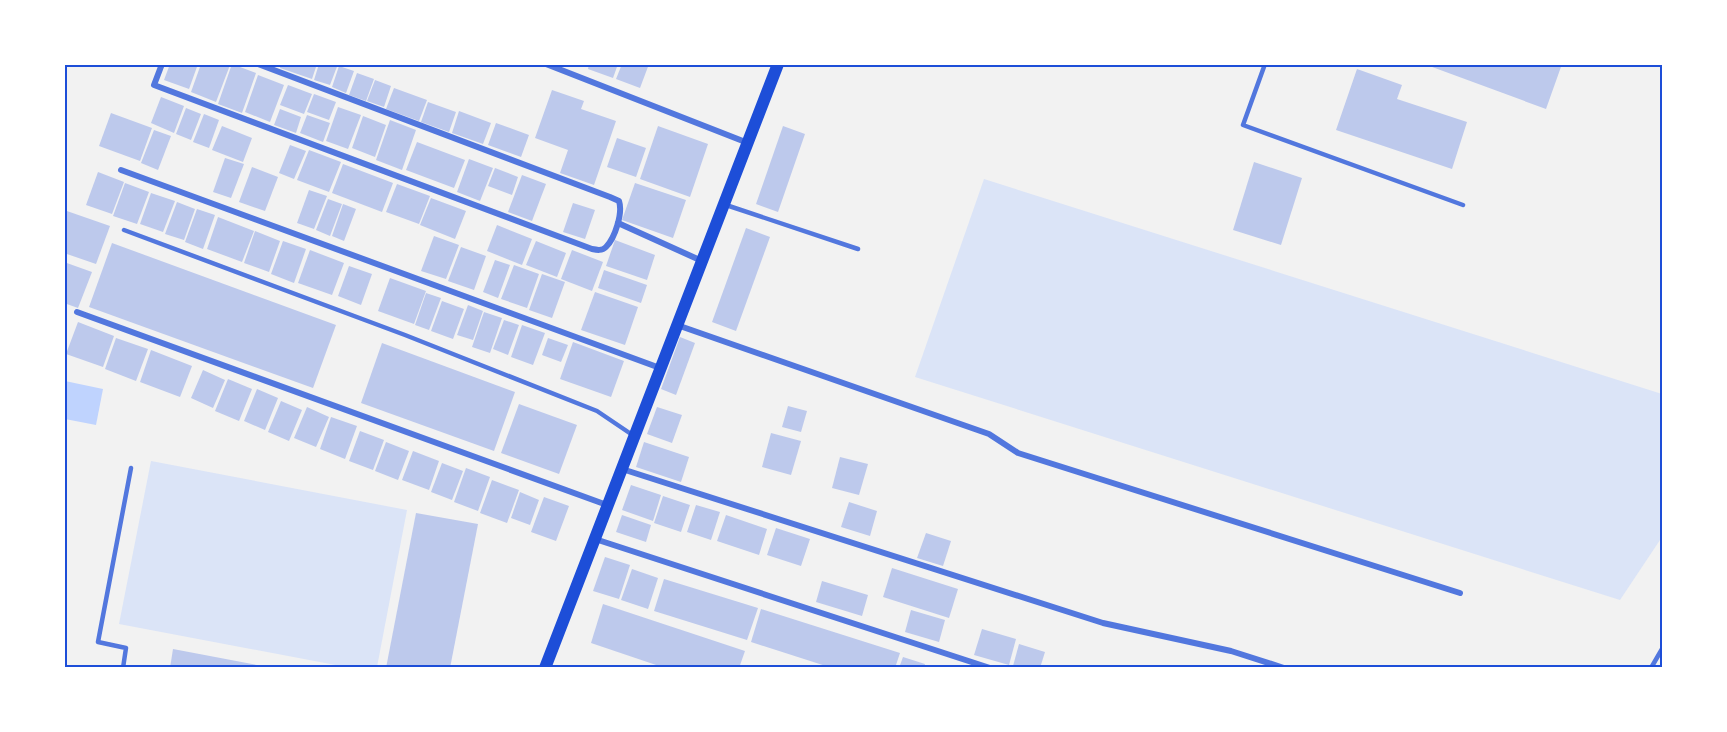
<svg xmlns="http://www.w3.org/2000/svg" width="1727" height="732" font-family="'Playfair Display',serif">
  <rect width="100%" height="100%" fill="#f2f2f2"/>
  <g fill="#dbe4f7">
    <polygon points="984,179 1662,394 1662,537 1620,600 915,377"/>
    <polygon points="151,461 407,510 377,667 346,667 119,624"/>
  </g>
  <polygon fill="#bfd3fe" points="65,381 103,389 96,425 65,419"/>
  <g fill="#bdc9ec">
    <polygon points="170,64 198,64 189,89 164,80"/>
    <polygon points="201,64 230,65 216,102 191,92"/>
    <polygon points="232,64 256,73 242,113 218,104"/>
    <polygon points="281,64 317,64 312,79 280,68"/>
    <polygon points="319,64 338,64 330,85 314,80"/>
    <polygon points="589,64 618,64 613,78 588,69"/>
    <polygon points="622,64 649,64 640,88 616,79"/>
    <polygon points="1424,64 1562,64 1546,109"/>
    <polygon points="339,66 354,71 346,93 332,87"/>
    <polygon points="1357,69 1402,85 1397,99 1467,122 1452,169 1336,130"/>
    <polygon points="357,73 374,79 366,101 349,95"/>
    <polygon points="258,75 284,85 270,122 245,112"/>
    <polygon points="375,80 391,86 384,107 367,101"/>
    <polygon points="288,85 312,94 304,114 280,105"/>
    <polygon points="394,88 427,100 419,121 386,109"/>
    <polygon points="552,90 584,101 581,109 616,121 594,185 560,173 568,150 535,138"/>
    <polygon points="314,94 336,102 329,120 307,112"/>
    <polygon points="161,97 184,106 174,133 151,123"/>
    <polygon points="428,102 456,112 449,132 421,122"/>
    <polygon points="338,107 361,115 348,149 326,141"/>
    <polygon points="186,108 201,114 191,140 176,134"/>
    <polygon points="280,109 301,117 296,133 274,125"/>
    <polygon points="459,111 491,123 483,144 452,133"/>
    <polygon points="111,113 152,128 140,161 99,146"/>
    <polygon points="204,114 219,120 209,148 193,142"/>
    <polygon points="307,115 330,123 323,142 300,133"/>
    <polygon points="363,116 386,125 375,157 352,148"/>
    <polygon points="390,120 416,130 402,170 376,160"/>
    <polygon points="496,123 529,135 521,157 488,145"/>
    <polygon points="222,126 252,138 243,162 212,150"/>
    <polygon points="658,126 708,144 690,197 640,179"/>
    <polygon points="783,126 805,134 778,212 756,204"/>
    <polygon points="154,130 171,136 158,170 141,163"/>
    <polygon points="617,138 646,148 636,177 607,167"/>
    <polygon points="417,142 465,160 454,188 406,170"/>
    <polygon points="290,145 306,151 294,179 279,173"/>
    <polygon points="309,150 341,162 329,192 297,180"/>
    <polygon points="225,158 244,164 231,198 213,192"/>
    <polygon points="469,159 493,168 480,201 457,192"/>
    <polygon points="1254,162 1302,178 1281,245 1233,230"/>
    <polygon points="343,164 393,183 382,212 332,193"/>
    <polygon points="252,167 278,177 265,211 239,202"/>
    <polygon points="495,168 518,177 512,195 488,186"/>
    <polygon points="98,172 124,182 112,214 86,205"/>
    <polygon points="522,175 546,184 532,221 508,212"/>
    <polygon points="125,183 149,192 137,224 113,216"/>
    <polygon points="635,183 686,200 673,238 622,220"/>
    <polygon points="397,184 430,196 419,224 386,212"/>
    <polygon points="309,190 327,196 314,229 297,223"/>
    <polygon points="151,193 175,201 163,232 140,224"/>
    <polygon points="431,198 466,211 455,239 420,225"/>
    <polygon points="328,199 342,204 330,236 316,230"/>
    <polygon points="177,202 195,209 184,240 165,234"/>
    <polygon points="573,203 595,210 585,239 563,232"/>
    <polygon points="343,204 356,209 344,241 332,236"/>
    <polygon points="197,209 215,215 203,249 185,242"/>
    <polygon points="64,210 110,226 96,264 64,253"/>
    <polygon points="218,217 254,231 242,262 207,249"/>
    <polygon points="497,225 532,239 522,265 487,251"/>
    <polygon points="746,228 770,237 736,331 712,322"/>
    <polygon points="255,231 280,241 269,272 244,263"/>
    <polygon points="434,236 459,245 446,279 421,271"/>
    <polygon points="615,240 655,255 647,280 606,266"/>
    <polygon points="283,241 306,249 294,283 271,274"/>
    <polygon points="536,241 566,253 557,277 526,265"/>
    <polygon points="112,243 336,325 313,388 89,307"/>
    <polygon points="461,247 486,256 474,290 448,281"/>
    <polygon points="310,250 344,263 332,295 298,283"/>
    <polygon points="572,250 603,262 592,291 561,279"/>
    <polygon points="495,260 510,265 498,298 483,292"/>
    <polygon points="64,262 92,272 78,308 64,303"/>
    <polygon points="514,265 539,274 527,308 501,299"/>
    <polygon points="349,266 372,274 361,305 338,296"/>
    <polygon points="604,270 647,285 641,303 598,288"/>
    <polygon points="542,274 565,282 552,318 529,310"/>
    <polygon points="390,278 426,291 414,324 378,311"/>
    <polygon points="595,292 638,307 625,345 581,330"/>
    <polygon points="426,293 441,298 429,330 415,325"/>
    <polygon points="442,301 464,309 453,339 431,331"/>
    <polygon points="468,305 483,311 473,340 457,335"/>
    <polygon points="484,312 502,318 490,353 472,347"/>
    <polygon points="504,320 519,325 508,355 493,349"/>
    <polygon points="78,322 114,336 103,367 66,354"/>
    <polygon points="522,325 545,333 533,365 511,357"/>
    <polygon points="680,337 695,343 676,395 661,389"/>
    <polygon points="116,338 148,349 136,381 105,369"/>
    <polygon points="548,338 568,345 561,362 542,355"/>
    <polygon points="573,342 624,361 611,397 560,379"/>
    <polygon points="382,343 515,392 494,451 361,403"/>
    <polygon points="151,350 192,366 180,397 140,382"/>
    <polygon points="203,370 225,380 213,408 191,398"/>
    <polygon points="228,379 252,389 239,421 215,411"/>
    <polygon points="257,389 278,398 265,430 244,421"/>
    <polygon points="281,401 302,410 289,441 268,432"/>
    <polygon points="519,404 577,425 559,474 501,453"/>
    <polygon points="788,406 807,411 801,432 782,427"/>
    <polygon points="307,407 329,417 316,447 294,438"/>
    <polygon points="657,407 682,415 672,443 647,434"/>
    <polygon points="331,417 357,426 345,459 320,449"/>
    <polygon points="360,431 384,440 373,470 349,461"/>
    <polygon points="771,433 801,441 791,475 762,467"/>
    <polygon points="386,442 409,451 398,480 375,471"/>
    <polygon points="644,442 689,457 681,482 636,467"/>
    <polygon points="413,451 439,461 429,490 402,480"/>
    <polygon points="840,457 868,464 859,495 832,488"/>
    <polygon points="442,463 463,471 452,500 431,492"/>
    <polygon points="466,468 490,477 478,511 454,502"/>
    <polygon points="492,480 519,490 507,523 480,513"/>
    <polygon points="631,485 661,495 653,521 622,510"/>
    <polygon points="520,492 539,500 530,525 511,518"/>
    <polygon points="663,496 690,505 681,532 654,523"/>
    <polygon points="544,497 569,506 556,541 531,532"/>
    <polygon points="849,502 877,511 870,536 841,527"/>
    <polygon points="696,505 720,512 711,540 687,532"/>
    <polygon points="416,513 478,524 450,668 386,668"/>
    <polygon points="622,515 651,525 646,542 616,532"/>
    <polygon points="726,515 767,529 759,555 717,541"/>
    <polygon points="776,528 810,539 801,566 767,555"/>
    <polygon points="926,533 951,541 943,566 917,558"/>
    <polygon points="605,557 630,565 619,599 593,591"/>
    <polygon points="892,568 958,589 949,618 883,597"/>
    <polygon points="632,569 658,578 648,609 621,600"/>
    <polygon points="664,579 758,608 747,640 654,611"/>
    <polygon points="822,581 868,595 862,616 816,602"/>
    <polygon points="603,604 745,651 739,668 665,668 591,643"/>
    <polygon points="761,609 900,653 895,668 832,668 751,642"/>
    <polygon points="911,610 945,620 939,642 905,632"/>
    <polygon points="982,629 1016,639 1009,665 974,655"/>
    <polygon points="1019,644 1045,652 1040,668 1013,666"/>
    <polygon points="173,649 262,666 262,668 170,668"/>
    <polygon points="903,657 925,664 924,668 899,668"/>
  </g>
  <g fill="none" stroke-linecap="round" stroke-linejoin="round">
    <g stroke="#5277de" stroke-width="4.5">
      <polyline points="1265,64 1243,125 1463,205"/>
      <polyline points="726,205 858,249"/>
      <polyline points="124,230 405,335 597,411 634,436"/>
      <polyline points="123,668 126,648 98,642 131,468"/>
      <polyline points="1651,668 1662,649"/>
    </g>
    <g stroke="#5277de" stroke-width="6">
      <path d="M162 64 154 85 592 249C597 250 602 251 606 247 615 238 623 213 619 201L610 197 258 64"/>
      <polyline points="546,64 748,143"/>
      <polyline points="121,170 660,368"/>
      <polyline points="618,223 702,261"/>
      <polyline points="77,312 607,505"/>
      <polyline points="677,325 989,434 1018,453 1460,593"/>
      <polyline points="622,469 1103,623 1231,651 1284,668"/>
      <polyline points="595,539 990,668"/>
    </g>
    <polyline stroke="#1d4ed8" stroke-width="12" points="545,668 778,64"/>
  </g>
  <rect width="1727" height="732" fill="none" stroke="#ffffff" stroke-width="132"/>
  <rect x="66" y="66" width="1595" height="600" fill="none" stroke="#1d4ed8" stroke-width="2"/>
</svg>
